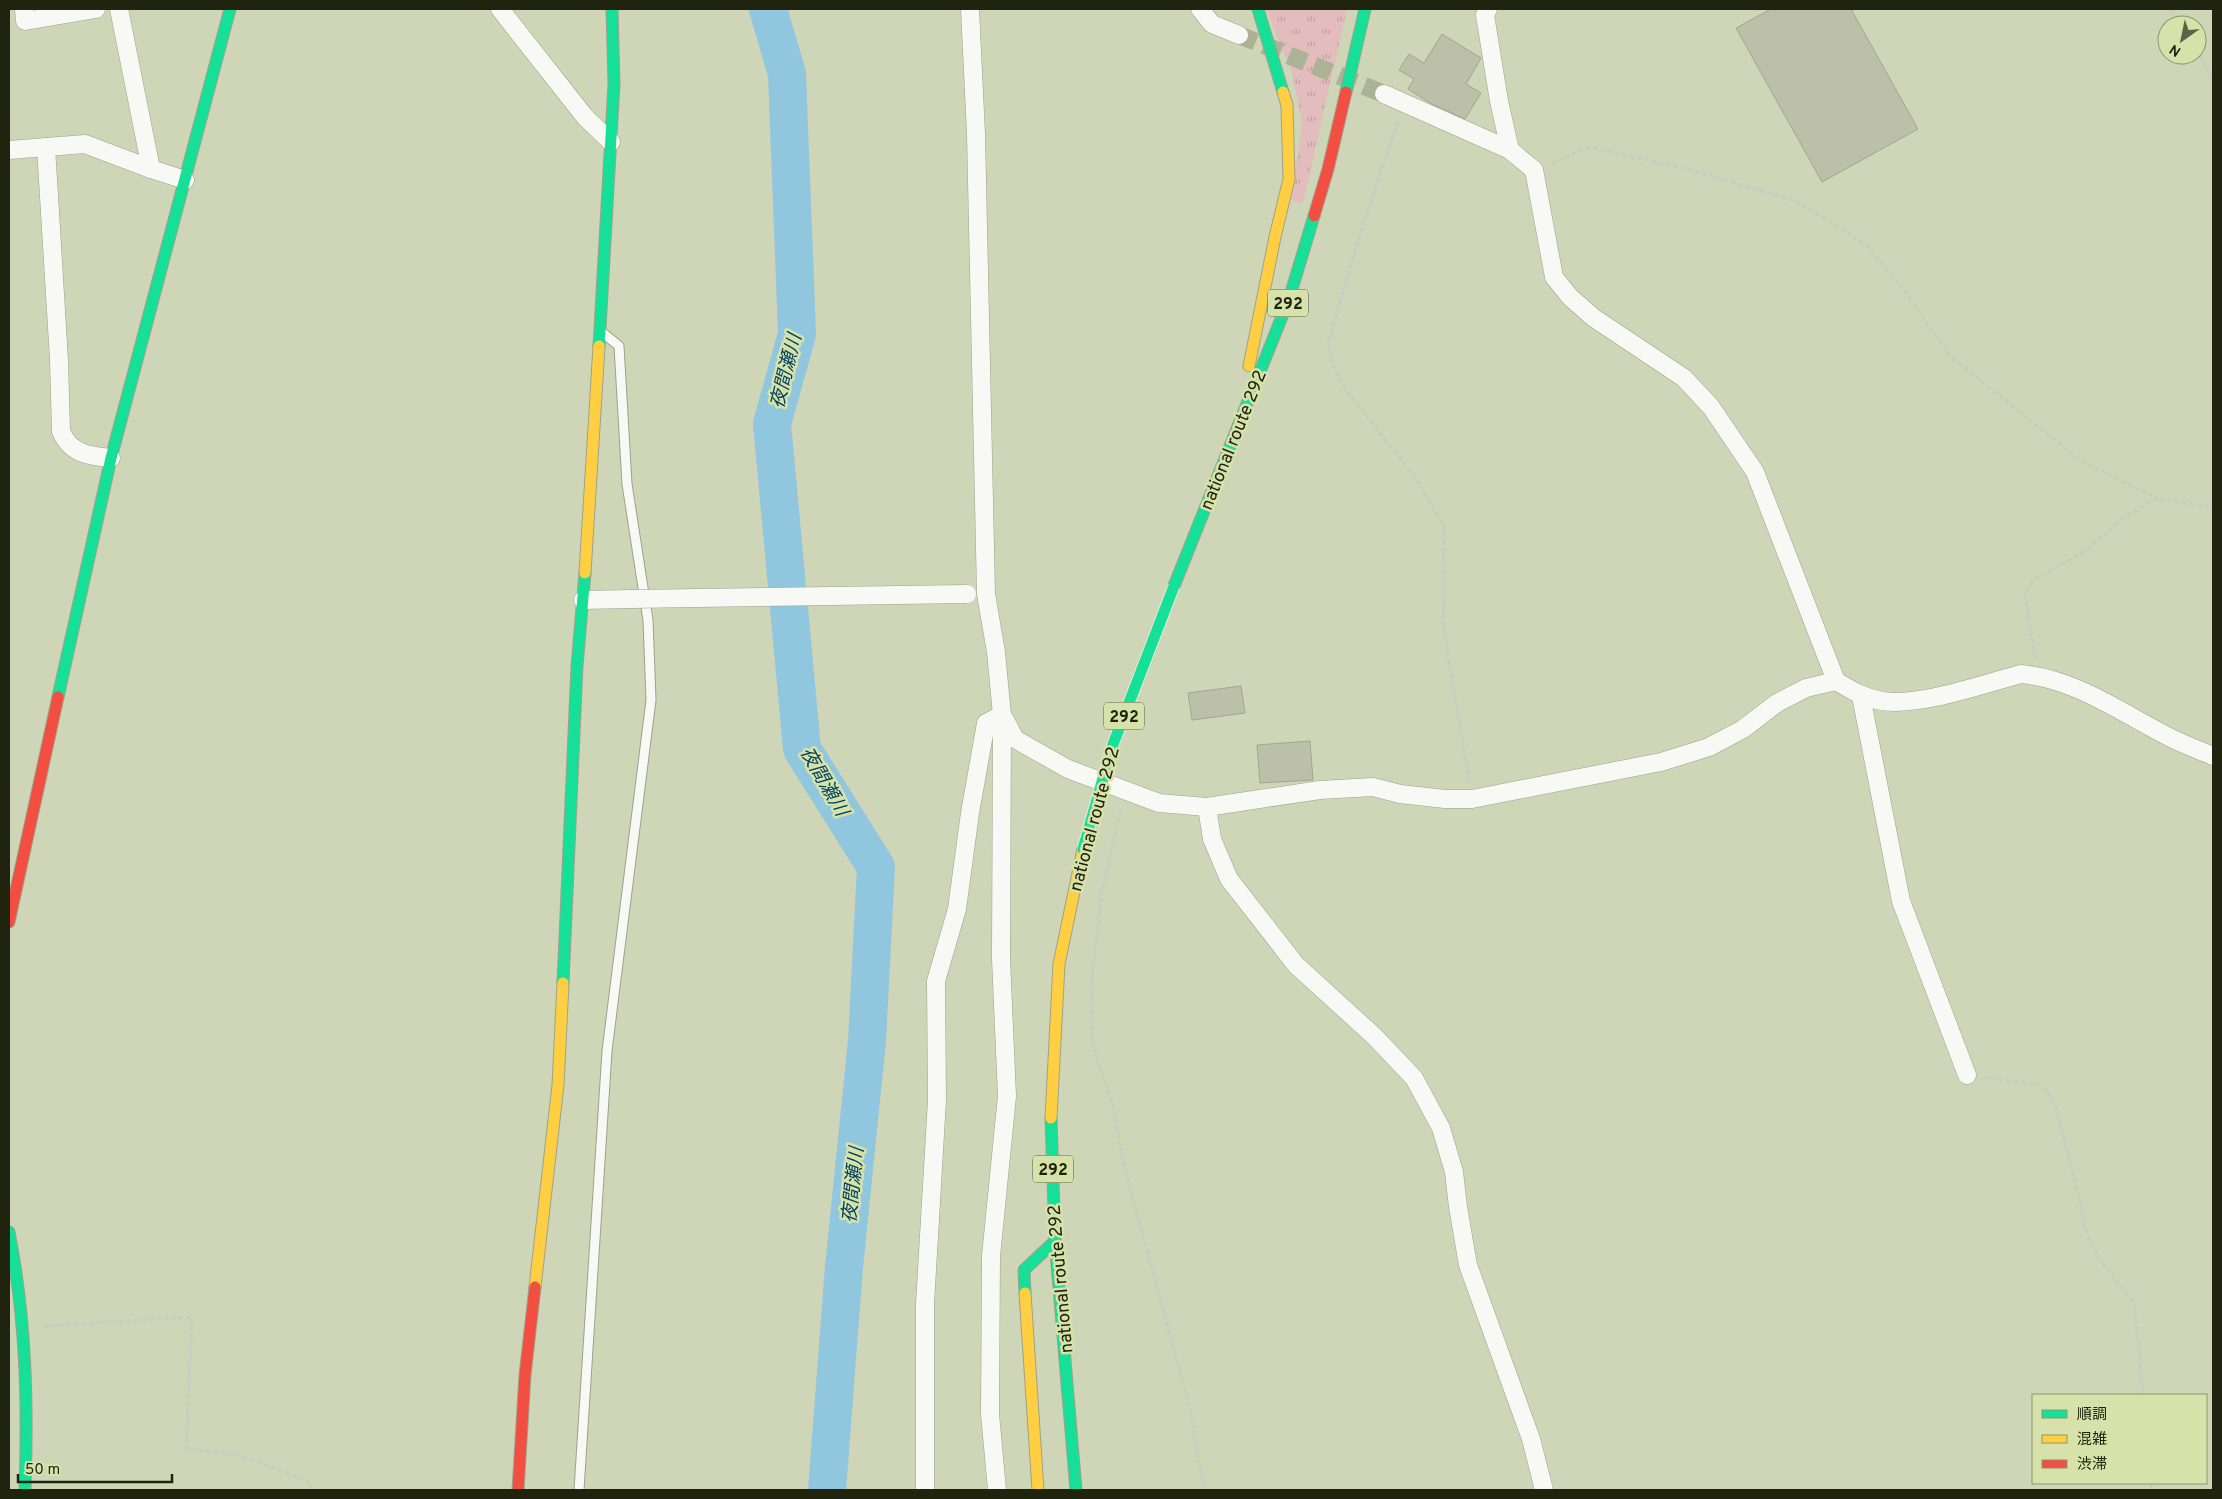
<svg xmlns="http://www.w3.org/2000/svg" width="2222" height="1499" font-family="Overpass,'Noto Sans JP',sans-serif">
  <defs>
    <pattern id="grass-tufts" width="24" height="20" patternUnits="userSpaceOnUse" patternTransform="scale(1.25)"><rect width="24" height="20" fill="#e3bcbd"/><path d="M3 7l-1-3M5 7V3M7 7l1-3M15 17l-1-3M17 17v-4M19 17l1-3" fill="none" stroke="#c2a1a1"/></pattern>
  </defs>
  <rect width="100%" height="100%" fill="#cfd5b7"/>
  <polygon fill="url(#grass-tufts)" points="1266,9 1347,9 1303,204 1291,200 1302,123 1292,73"/>
  <g fill="none" stroke-linecap="round" stroke-linejoin="round">
    <polyline stroke="#91c7de" stroke-width="38" points="768,9 787,74 797,334 772,424 802,749 876,867 867,1041 844,1267 827,1490"/>
  </g>
  <g fill="#bcc0a9" stroke="#a2a68f">
    <polygon points="1771,9 1851,9 1918,129 1822,182 1736,28"/>
    <polygon points="1442,34 1481,58 1466,84 1481,93 1465,119 1430,103 1408,89 1414,79 1399,70 1409,54 1424,63"/>
    <polygon points="1241,686 1245,713 1192,720 1188,693"/>
    <polygon points="1310,741 1313,780 1260,783 1257,745"/>
  </g>
  <g fill="none" stroke-linecap="round" stroke-linejoin="round">
    <polyline stroke="#acb295" stroke-width="18" stroke-dasharray="18 9" stroke-linecap="butt" points="1239,35 1384,94"/>
    <defs>
      <polyline id="lane" points="579,1490 607,1051 651,700 648,620 627,484 619,346 603,333"/>
      <g id="street">
        <polyline points="24,9 25,21 96,9"/>
        <polyline points="119,9 151,169"/>
        <polyline points="500,9 585,117 611,142"/>
        <polyline points="970,9 976,134 986,594 996,652 1002,715 1001,959 1007,1096 991,1256 990,1414 997,1490"/>
        <polyline points="1200,9 1212,24 1239,35"/>
        <path d="M1488 9 1485 15 1499 101 1510 150 1534 170 1554 277 1570 297 1594 318 1684 378 1711 407 1755 472 1836 681C1851 690 1864 698 1882 701 1919 707 1983 684 2021 674 2076 679 2123 714 2171 738 2185 745 2199 750 2213 756"/>
        <polyline points="1384,94 1510,150"/>
        <path d="M46 147 59 360 61 431C70 454 89 456 111 458"/>
        <polyline points="9,150 85,144 151,169 185,180"/>
        <polyline points="583,600 631,599"/>
        <polyline points="1861,696 1901,901 1967,1075"/>
        <polyline points="1004,718 1015,739 1068,769 1159,803 1207,807 1320,790 1373,787 1400,794 1445,799 1472,799 1661,762 1709,747 1743,729 1777,703 1806,688 1836,681"/>
        <polyline points="1207,807 1212,839 1229,879 1296,965 1374,1036 1414,1078 1441,1128 1454,1172 1458,1207 1468,1265 1531,1439 1544,1490"/>
        <polyline points="925,1490 925,1304 937,1100 936,981 957,909 970,813 986,723 1002,715"/>
      </g>
      <g id="fast">
        <polyline points="1258,9 1283,92"/>
        <polyline points="1346,92 1365,9"/>
        <polyline points="599,346 614,84 612,9"/>
        <polyline points="1174,586 1289,299 1314,216"/>
        <polyline points="58,697 111,458 230,9"/>
        <polyline points="563,983 577,666 585,573"/>
        <polyline points="1051,1118 1055,1241 1076,1490"/>
        <path d="M9 1232C26 1318 28 1403 25 1490"/>
        <polyline points="1025,1293 1024,1270 1055,1241"/>
      </g>
      <g id="slow">
        <polyline points="1249,366 1275,237 1289,179 1287,105 1283,92"/>
        <polyline points="585,573 599,346"/>
        <polyline points="1051,1118 1059,964 1083,849"/>
        <polyline points="535,1287 558,1085 563,983"/>
        <polyline points="1025,1293 1038,1490"/>
      </g>
      <g id="jam">
        <polyline points="1314,216 1328,169 1346,92"/>
        <polyline points="9,922 58,697"/>
        <polyline points="518,1490 525,1375 535,1287"/>
      </g>
    </defs>
    <use href="#lane" stroke="#9ea28b" stroke-width="11"/>
    <use href="#street" stroke="#9ea28b" stroke-width="19"/>
    <use href="#fast" stroke="#9ea28b" stroke-width="13"/>
    <use href="#slow" stroke="#9ea28b" stroke-width="13"/>
    <use href="#jam" stroke="#9ea28b" stroke-width="13"/>
    <g stroke="#caccc2" stroke-width="3" stroke-dasharray="5 2.5" stroke-linecap="butt">
      <polyline points="2171,9 2182,25"/>
      <polyline points="2197,49 2213,81"/>
      <polyline points="1398,121 1361,231 1328,343 1333,365 1346,390 1416,478 1444,526 1443,624 1469,781"/>
      <polyline points="1551,163 1590,147 1687,169 1792,200 1832,222 1866,245 1905,291 1950,356 2084,463 2157,498"/>
      <polyline points="2035,658 2025,595 2033,580 2082,553 2125,517 2157,498 2213,508"/>
      <polyline points="1121,810 1102,890 1091,987 1092,1034 1096,1057 1113,1104 1123,1162 1190,1409 1204,1490"/>
      <polyline points="1984,1077 2039,1085 2047,1090 2056,1108 2081,1205 2084,1226 2099,1259 2134,1303 2143,1395"/>
      <polyline points="44,1326 192,1317 186,1449 239,1455 308,1481 313,1490"/>
      <polyline points="2151,1483 2151,1490"/>
    </g>
    <use href="#lane" stroke="#f8f9f4" stroke-width="9"/>
    <use href="#street" stroke="#f8f9f4" stroke-width="18"/>
    <use href="#fast" stroke="#16e098" stroke-width="11"/>
    <use href="#slow" stroke="#ffcf43" stroke-width="11"/>
    <use href="#jam" stroke="#f24e42" stroke-width="11"/>
    <defs>
      <polyline id="street-bridge" points="631,599 967,594"/>
      <polyline id="fast-bridge" points="1083,849 1112,747 1174,586"/>
    </defs>
    <use href="#street-bridge" stroke="#9ea28b" stroke-width="19" stroke-linecap="butt"/>
    <use href="#fast-bridge" stroke="#e9ecdf" stroke-width="13" stroke-linecap="butt"/>
    <use href="#street-bridge" stroke="#f8f9f4" stroke-width="18"/>
    <use href="#fast-bridge" stroke="#16e098" stroke-width="11"/>
  </g>
  <g text-anchor="middle" stroke-width="5" stroke-linejoin="round" paint-order="stroke">
    <g fill="#d7e2aa" stroke="#575d3d" stroke-width="1">
      <rect x="1268" y="289.5" width="40" height="27" rx="4"/>
      <rect x="1104" y="702.5" width="40" height="27" rx="4"/>
      <rect x="1033" y="1155.5" width="40" height="27" rx="4"/>
    </g>
    <g font-size="16" font-weight="bold" fill="#20240e">
      <text x="1288" y="309">292</text>
      <text x="1124" y="722">292</text>
      <text x="1053" y="1175">292</text>
    </g>
    <g font-size="18" fill="#20240e" stroke="#d7e2aa">
      <text transform="translate(1233 440) rotate(-68)" y="6">national route 292</text>
      <text transform="translate(1094 819) rotate(-75)" y="6">national route 292</text>
      <text transform="translate(1060 1279) rotate(-95)" y="6">national route 292</text>
    </g>
    <g font-size="19" font-style="italic" fill="#014361" stroke="#d7e2aa">
      <text transform="translate(785 371) rotate(-76)" y="7">夜間瀬川</text>
      <text transform="translate(825 781) rotate(60)" y="7">夜間瀬川</text>
      <text transform="translate(852 1185) rotate(-84)" y="7">夜間瀬川</text>
    </g>
  </g>
  <rect width="2222" height="1499" fill="none" stroke="#20240e" stroke-width="20"/>
  <rect x="2032" y="1394" width="175" height="90" fill="#d7e2aa" stroke="#8e966c"/>
  <rect x="2042" y="1410" width="25" height="8" fill="#16e098" stroke="#8e966c"/>
  <text x="2077" y="1419" font-size="15" fill="#20240e">順調</text>
  <rect x="2042" y="1435" width="25" height="8" fill="#ffcf43" stroke="#8e966c"/>
  <text x="2077" y="1444" font-size="15" fill="#20240e">混雑</text>
  <rect x="2042" y="1460" width="25" height="8" fill="#f24e42" stroke="#8e966c"/>
  <text x="2077" y="1469" font-size="15" fill="#20240e">渋滞</text>
  <g transform="translate(2182 40) rotate(213)"><circle r="24" fill="#d7e2aa" stroke="#8e966c"/>
  <path d="M0-4L9 19L0 12L-9 19Z" fill="#5d6249"/>
  <text y="-8" font-size="14" font-weight="bold" text-anchor="middle" fill="#20240e">N</text>
  </g>
  <path d="M18 1474v8h154v-8" fill="none" stroke="#20240e" stroke-width="2.5"/>
  <text x="25" y="1474" font-size="15" fill="#20240e" stroke="#d7e2aa" stroke-width="4" paint-order="stroke">50 m</text>
</svg>
